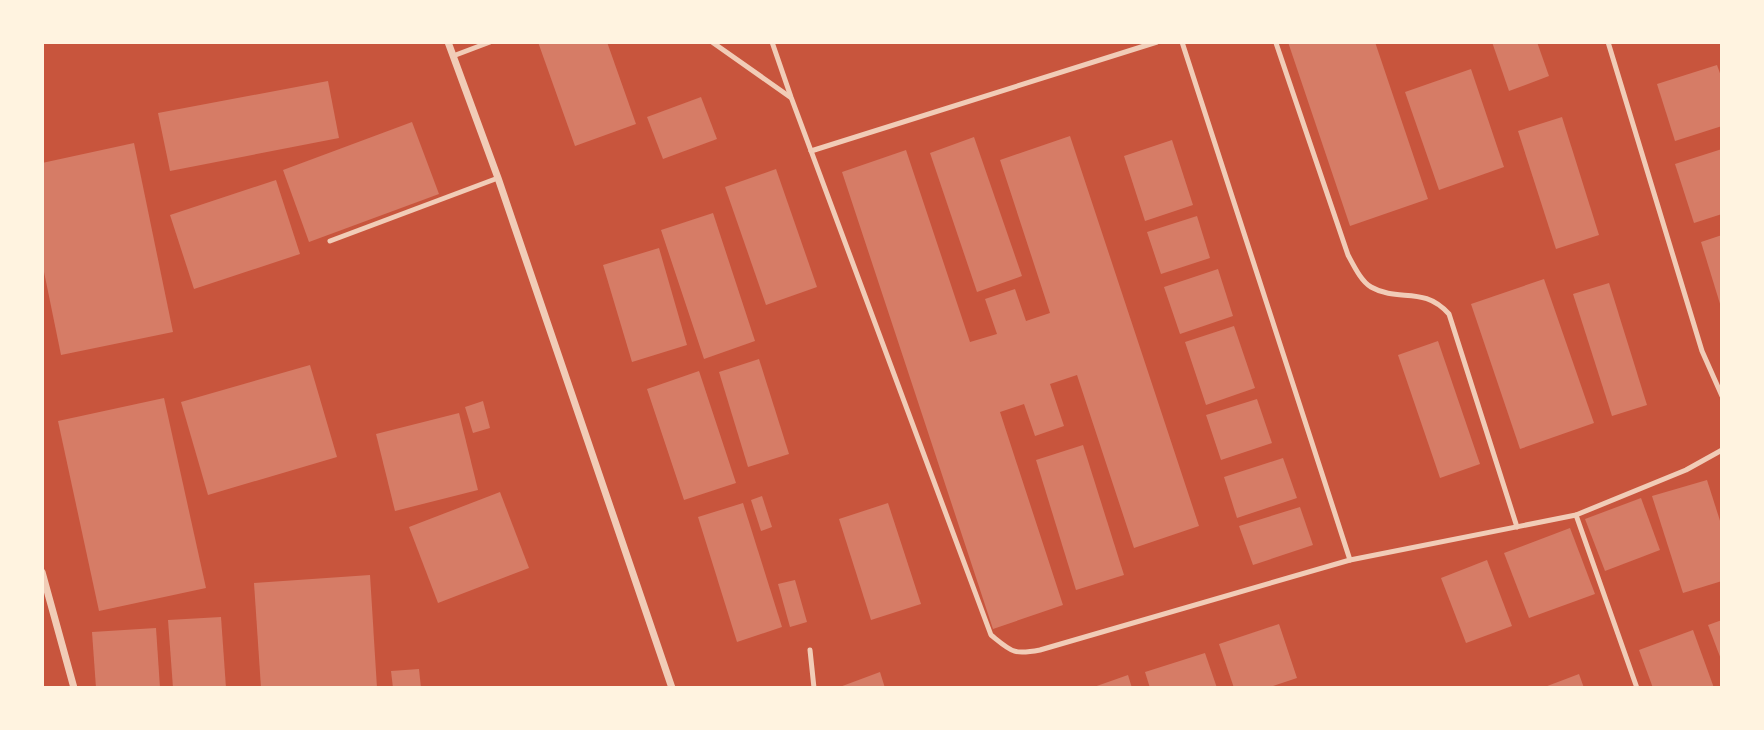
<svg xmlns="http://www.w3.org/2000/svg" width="1764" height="730" font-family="Inter,sans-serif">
  <rect width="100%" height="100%" fill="#c8553d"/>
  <g fill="#d67c66">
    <polygon points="538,42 607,42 636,124 575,146"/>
    <polygon points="1288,42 1375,42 1428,199 1350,226"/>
    <polygon points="1492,42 1537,42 1549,76 1509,91"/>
    <polygon points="1717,65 1722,79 1722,126 1675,141 1657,84"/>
    <polygon points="1471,69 1504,167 1439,190 1405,92"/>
    <polygon points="328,81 339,138 170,171 158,113"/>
    <polygon points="701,97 717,139 663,159 647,117"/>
    <polygon points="1562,117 1599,235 1556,249 1518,131"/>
    <polygon points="412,122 439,194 309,242 283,170"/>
    <polygon points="1070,136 1199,526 1134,548 1077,375 1050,384 1064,426 1035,436 1024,404 1000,412 1063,605 993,629 842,172 906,150 970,342 997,334 985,299 1015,289 1026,321 1050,313 1000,160"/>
    <polygon points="974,137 1022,276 977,292 930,153"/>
    <polygon points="1172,140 1193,205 1145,221 1124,156"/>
    <polygon points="134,143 173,332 61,355 42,262 42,163"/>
    <polygon points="1722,149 1722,214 1694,223 1675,164"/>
    <polygon points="776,169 817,287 766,305 725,187"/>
    <polygon points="276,180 300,254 194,289 170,215"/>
    <polygon points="713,213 755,341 704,359 661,230"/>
    <polygon points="1197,216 1210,258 1161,274 1147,232"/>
    <polygon points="1722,235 1722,306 1721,307 1701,242"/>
    <polygon points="659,248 687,345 632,362 603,265"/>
    <polygon points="1218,269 1233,316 1180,334 1164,287"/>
    <polygon points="1544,279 1594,423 1520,449 1471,304"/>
    <polygon points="1609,283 1647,405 1612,416 1573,294"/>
    <polygon points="1234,326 1255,388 1206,405 1185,342"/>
    <polygon points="1438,341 1480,464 1440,478 1398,355"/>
    <polygon points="759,359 789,454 748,467 719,372"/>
    <polygon points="310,365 337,457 208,495 181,402"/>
    <polygon points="699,371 736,483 684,500 647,389"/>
    <polygon points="164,398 206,588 99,611 58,421"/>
    <polygon points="1257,399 1272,443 1221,460 1206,415"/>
    <polygon points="483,401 490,428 473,433 465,407"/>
    <polygon points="459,413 478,490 395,511 376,434"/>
    <polygon points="1083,445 1124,575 1076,590 1036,460"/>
    <polygon points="1283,458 1297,498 1237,518 1224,477"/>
    <polygon points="1707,480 1722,527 1722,581 1683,593 1652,496"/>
    <polygon points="500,492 529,568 438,603 409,527"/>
    <polygon points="762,496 772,527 761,531 751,500"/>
    <polygon points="1641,498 1660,550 1605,571 1585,519"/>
    <polygon points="743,503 782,627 737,642 698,517"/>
    <polygon points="888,503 921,604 871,620 839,519"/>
    <polygon points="1300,507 1313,545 1253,565 1239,526"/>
    <polygon points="1570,528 1595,594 1529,618 1504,553"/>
    <polygon points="1487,560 1512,626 1466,643 1441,578"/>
    <polygon points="370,575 377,688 261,688 254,583"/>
    <polygon points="795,580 807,622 790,627 778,584"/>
    <polygon points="221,617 226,688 173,688 168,620"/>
    <polygon points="1722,620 1722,662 1708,625"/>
    <polygon points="1279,624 1297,678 1267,688 1234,688 1219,644"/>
    <polygon points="156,628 160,688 96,688 92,632"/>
    <polygon points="1693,630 1714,688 1653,688 1639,650"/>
    <polygon points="1205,653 1217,688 1150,688 1145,672"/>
    <polygon points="419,669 421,688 393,688 391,671"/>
    <polygon points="880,672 885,688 837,688"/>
    <polygon points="1579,674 1584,688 1542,688"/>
    <polygon points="1128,675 1132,688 1091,688"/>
  </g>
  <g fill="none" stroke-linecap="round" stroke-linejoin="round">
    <g stroke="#f1ccb7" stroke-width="5">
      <polyline points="712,42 790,97"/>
      <path d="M772 42 791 97 991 635C1012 652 1013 655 1040 650L1350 560 1576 515 1686 470 1722 450"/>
      <polyline points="1182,42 1350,560"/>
      <polyline points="1608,42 1702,351 1722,396"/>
      <path d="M1276 43 1348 255C1354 266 1361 281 1371 287 1399 303 1423 285 1449 314L1517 527"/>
      <polyline points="453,56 490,42"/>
      <polyline points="811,151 1157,42"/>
      <polyline points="330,241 498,178"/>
      <polyline points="1576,515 1637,688"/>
      <polyline points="810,650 814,688"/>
    </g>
    <g stroke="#f1ccb7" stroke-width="7">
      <polyline points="448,42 498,178 672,688"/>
      <polyline points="42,572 74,688"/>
    </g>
  </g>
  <rect width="1764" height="730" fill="none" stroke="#fff3e0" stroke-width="88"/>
</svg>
